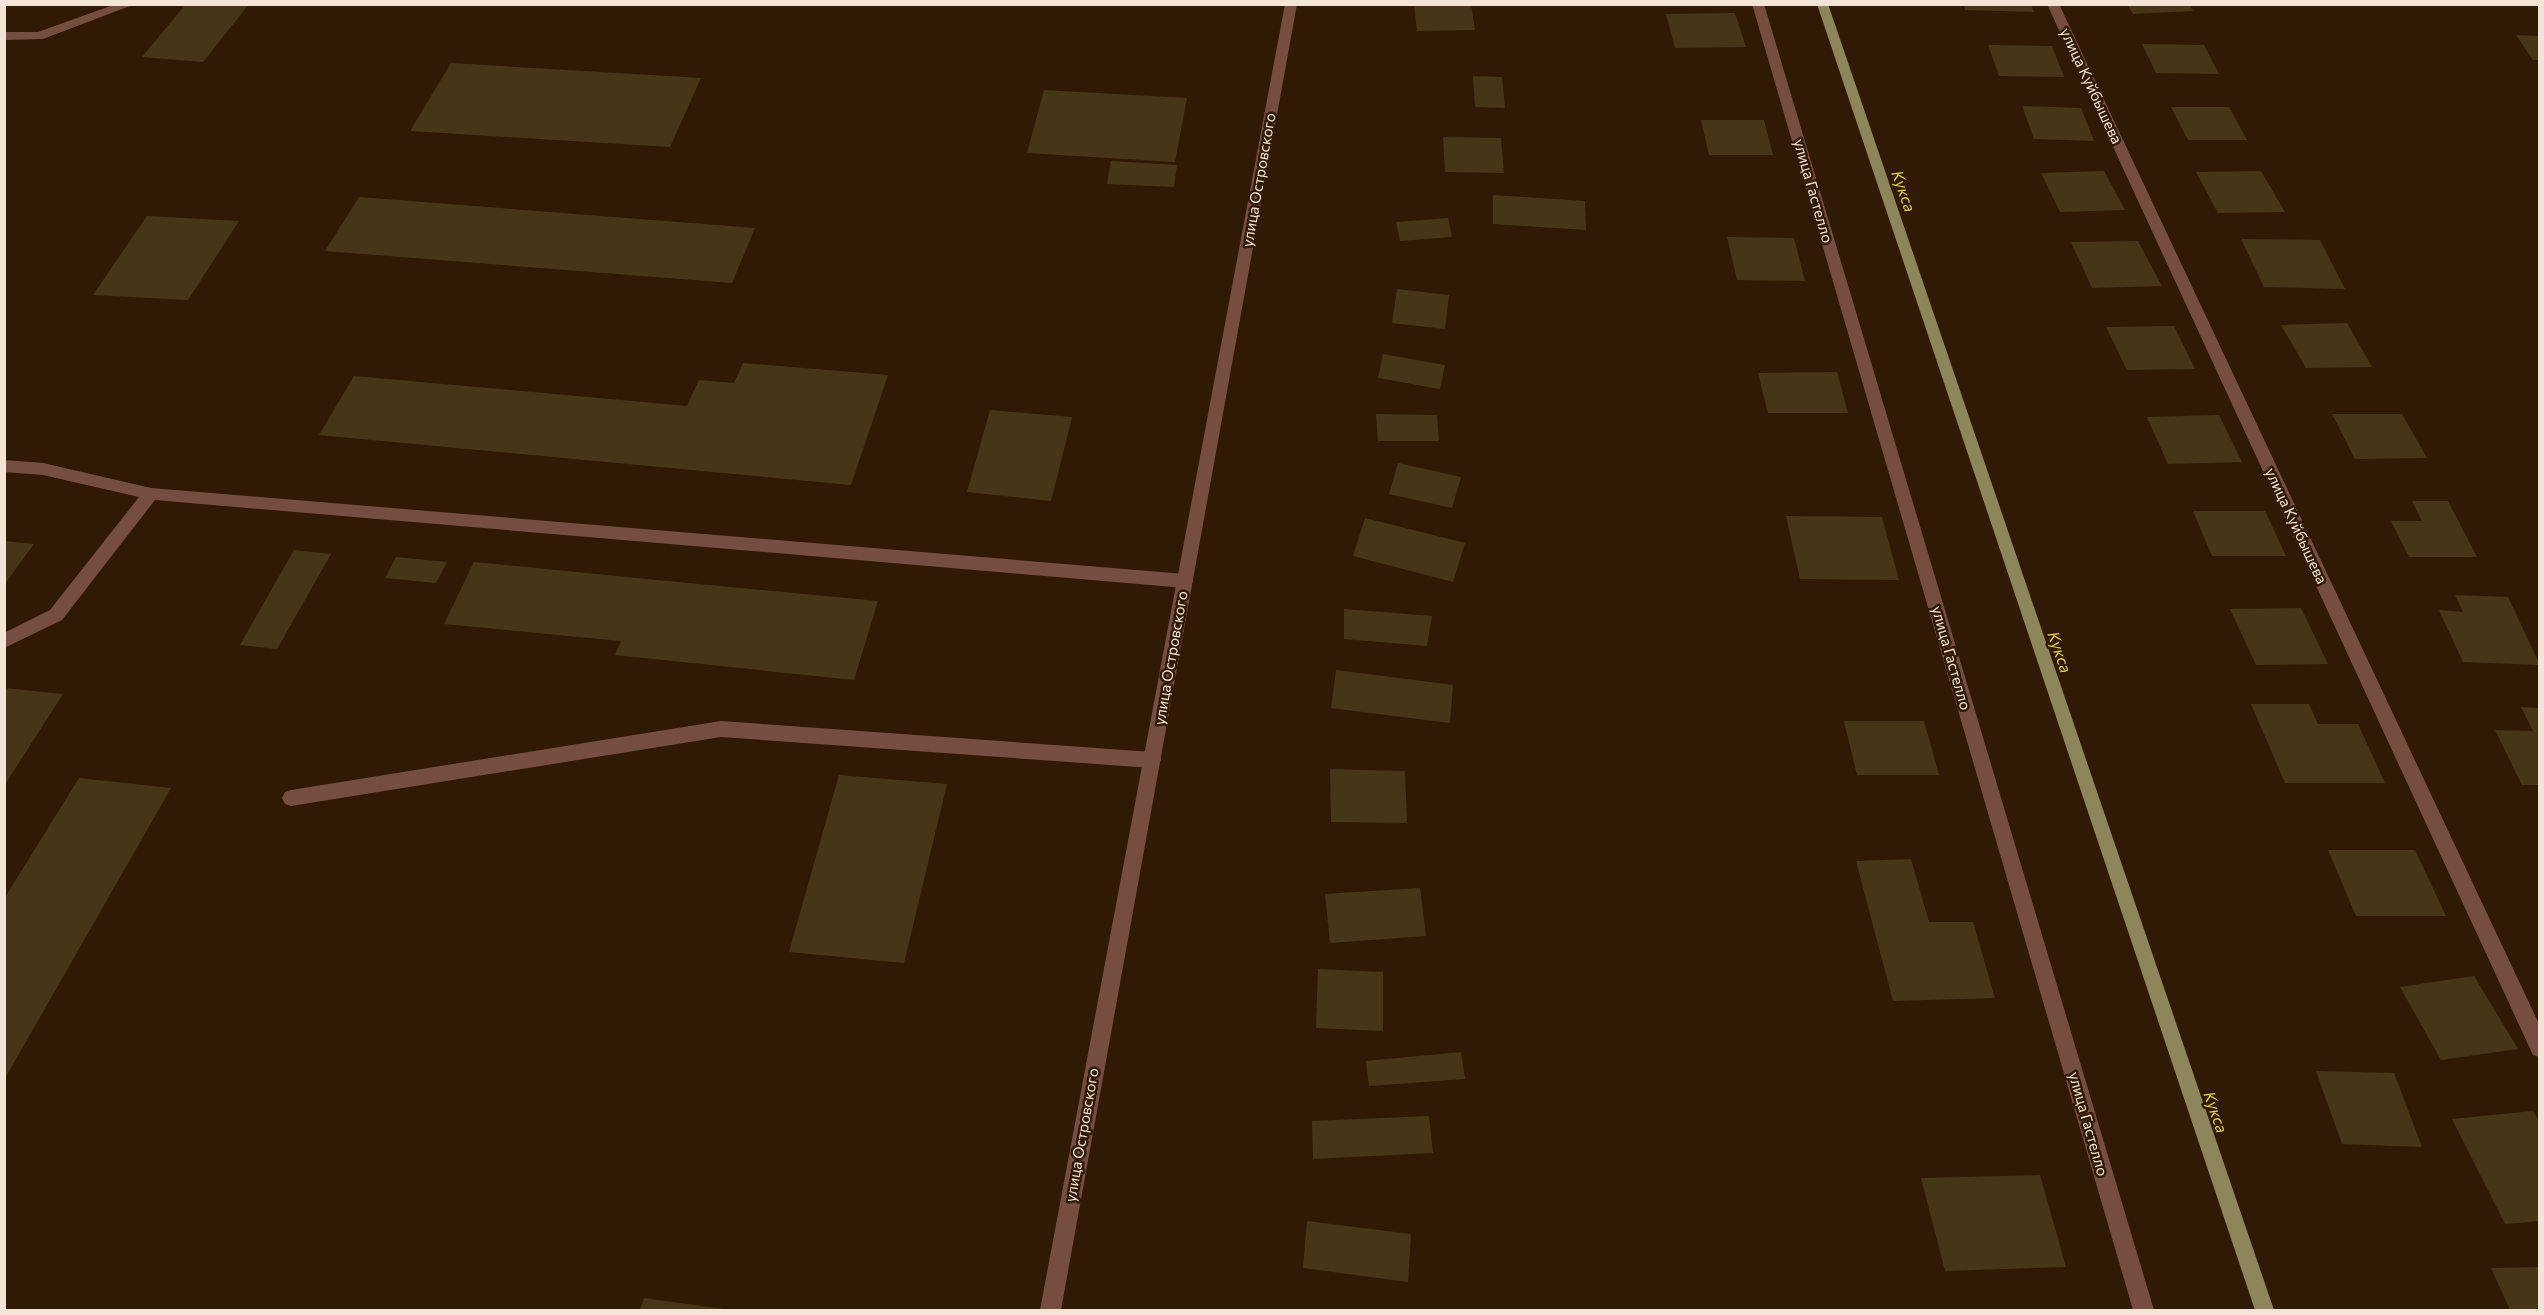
<svg xmlns="http://www.w3.org/2000/svg" width="2544" height="1315" font-family="Commissioner,sans-serif">
  <rect width="100%" height="100%" fill="#311a05"/>
  <g fill="none" stroke-linecap="round" stroke-linejoin="round">
    <polygon fill="#8e865b" fill-rule="evenodd" points="1817,4 1828,4 2274,1310 2255,1310"/>
  </g>
  <g fill="#463617">
    <polygon points="186,4 249,4 203,62 142,57"/>
    <polygon points="1414,4 1471,4 1475,30 1417,31"/>
    <polygon points="1964,4 2031,4 2034,12 1965,10"/>
    <polygon points="2127,4 2189,4 2193,11 2133,14"/>
    <polygon points="1735,13 1746,47 1675,48 1666,14"/>
    <polygon points="2516,35 2540,36 2540,60 2533,60"/>
    <polygon points="2142,44 2204,45 2219,74 2156,73"/>
    <polygon points="1988,45 2052,46 2064,77 1999,76"/>
    <polygon points="451,63 701,78 670,147 410,131"/>
    <polygon points="1473,76 1502,77 1505,108 1475,107"/>
    <polygon points="1044,90 1187,98 1175,162 1027,153"/>
    <polygon points="2022,106 2081,108 2094,141 2034,139"/>
    <polygon points="2171,107 2229,107 2247,140 2188,140"/>
    <polygon points="1701,120 1764,120 1773,155 1709,155"/>
    <polygon points="1443,137 1501,138 1504,173 1445,172"/>
    <polygon points="1111,161 1177,165 1174,187 1107,184"/>
    <polygon points="2104,171 2125,210 2060,212 2041,173"/>
    <polygon points="2261,171 2285,212 2218,213 2196,172"/>
    <polygon points="1493,195 1585,201 1586,230 1493,224"/>
    <polygon points="359,197 755,228 732,283 325,251"/>
    <polygon points="147,216 239,221 188,300 93,295"/>
    <polygon points="1448,218 1452,237 1400,241 1396,222"/>
    <polygon points="1727,237 1794,238 1805,281 1737,280"/>
    <polygon points="2241,239 2320,240 2345,289 2264,287"/>
    <polygon points="2138,241 2162,286 2092,288 2071,242"/>
    <polygon points="1397,289 1449,295 1445,329 1392,323"/>
    <polygon points="2347,323 2372,367 2306,368 2281,325"/>
    <polygon points="2174,326 2195,369 2127,370 2106,327"/>
    <polygon points="1383,354 1445,365 1440,389 1378,378"/>
    <polygon points="743,363 888,375 851,485 319,435 354,376 687,406 699,380 734,383"/>
    <polygon points="1837,372 1848,413 1768,413 1758,373"/>
    <polygon points="990,410 1072,417 1051,501 967,492"/>
    <polygon points="1376,414 1437,415 1439,441 1378,441"/>
    <polygon points="2332,414 2402,414 2427,458 2355,459"/>
    <polygon points="2219,415 2242,462 2168,464 2147,417"/>
    <polygon points="1398,463 1461,477 1452,508 1389,494"/>
    <polygon points="2412,501 2448,501 2477,557 2409,557 2391,521 2422,521"/>
    <polygon points="2193,511 2265,511 2286,556 2212,556"/>
    <polygon points="1786,516 1882,517 1899,580 1800,579"/>
    <polygon points="1365,518 1465,543 1453,582 1353,556"/>
    <polygon points="4,541 34,544 4,585"/>
    <polygon points="294,550 331,554 277,649 240,645"/>
    <polygon points="396,557 447,562 436,583 385,578"/>
    <polygon points="474,562 647,579 878,601 854,680 615,655 621,641 444,624"/>
    <polygon points="2455,595 2508,597 2540,665 2463,662 2439,610 2463,612"/>
    <polygon points="2301,608 2328,664 2256,665 2230,609"/>
    <polygon points="1344,609 1432,616 1427,646 1344,639"/>
    <polygon points="1336,670 1453,685 1450,723 1331,708"/>
    <polygon points="4,688 63,694 4,786"/>
    <polygon points="2251,704 2309,704 2318,724 2358,724 2385,783 2285,783"/>
    <polygon points="2521,707 2540,708 2540,785 2522,785 2495,730 2533,731"/>
    <polygon points="1844,721 1924,721 1939,775 1857,775"/>
    <polygon points="1330,769 1405,771 1407,823 1331,822"/>
    <polygon points="839,775 947,784 904,963 789,952"/>
    <polygon points="79,778 171,788 4,1080 4,899"/>
    <polygon points="2328,850 2415,850 2446,916 2356,916"/>
    <polygon points="1911,859 1929,922 1973,922 1995,998 1893,1001 1856,861"/>
    <polygon points="1420,888 1426,936 1330,943 1325,894"/>
    <polygon points="1318,969 1383,972 1383,1031 1316,1028"/>
    <polygon points="2474,976 2518,1049 2441,1060 2400,987"/>
    <polygon points="1461,1052 1465,1079 1369,1086 1366,1061"/>
    <polygon points="2316,1071 2394,1073 2422,1147 2342,1144"/>
    <polygon points="2533,1111 2540,1123 2540,1221 2505,1224 2452,1119"/>
    <polygon points="1429,1116 1433,1153 1313,1159 1312,1121"/>
    <polygon points="2040,1175 2066,1267 1945,1271 1921,1178"/>
    <polygon points="1307,1221 1411,1234 1408,1282 1303,1268"/>
    <polygon points="2540,1267 2540,1310 2510,1310 2491,1268"/>
    <polygon points="644,1298 723,1309 723,1310 640,1310"/>
  </g>
  <g fill="none" stroke-linecap="round" stroke-linejoin="round">
    <g fill="#754e41" fill-rule="evenodd">
      <polygon points="116,4 135,4 43,39 4,40 4,32 38,32"/>
      <polygon points="4,460 43,463 151,488 1185,574 1191,576 1193,581 1191,586 1185,588 155,500 62,620 4,648 4,633 50,610 139,497 43,475 4,472"/>
      <polygon points="721,721 1152,752 1158,755 1161,760 1158,765 1152,768 721,737 291,806 285,804 282,798 285,792 291,790"/>
    </g>
    <g fill="#754e41" fill-rule="evenodd">
      <polygon points="1752,4 1764,4 2154,1310 2133,1310"/>
      <polygon points="2047,4 2059,4 2540,1026 2540,1057 2533,1055"/>
    </g>
    <polygon fill="#754e41" fill-rule="evenodd" points="1285,4 1297,4 1061,1310 1040,1310"/>
  </g>
  <g text-anchor="middle" stroke-width="5" stroke-linejoin="round" paint-order="stroke">
    <g font-size="15" fill="#f4e4d8" stroke="#311a05">
      <text transform="translate(2091 86) rotate(65)" y="5">улица Куйбышева</text>
      <text transform="translate(1259 180) rotate(-80)" y="5">улица Островского</text>
      <text transform="translate(1813 191) rotate(74)" y="5">улица Гастелло</text>
      <text transform="translate(2296 526) rotate(65)" y="5">улица Куйбышева</text>
      <text transform="translate(1171 658) rotate(-80)" y="5">улица Островского</text>
      <text transform="translate(1951 658) rotate(74)" y="5">улица Гастелло</text>
      <text transform="translate(2088 1124) rotate(74)" y="5">улица Гастелло</text>
      <text transform="translate(1082 1135) rotate(-80)" y="5">улица Островского</text>
    </g>
    <g font-size="16" font-style="italic" fill="#e3d547" stroke="#311a05">
      <text transform="translate(1904 191) rotate(71)" y="6">Кукса</text>
      <text transform="translate(2060 652) rotate(71)" y="6">Кукса</text>
      <text transform="translate(2216 1112) rotate(71)" y="6">Кукса</text>
    </g>
  </g>
  <rect width="2544" height="1315" fill="none" stroke="#f4e4d8" stroke-width="12"/>
</svg>
